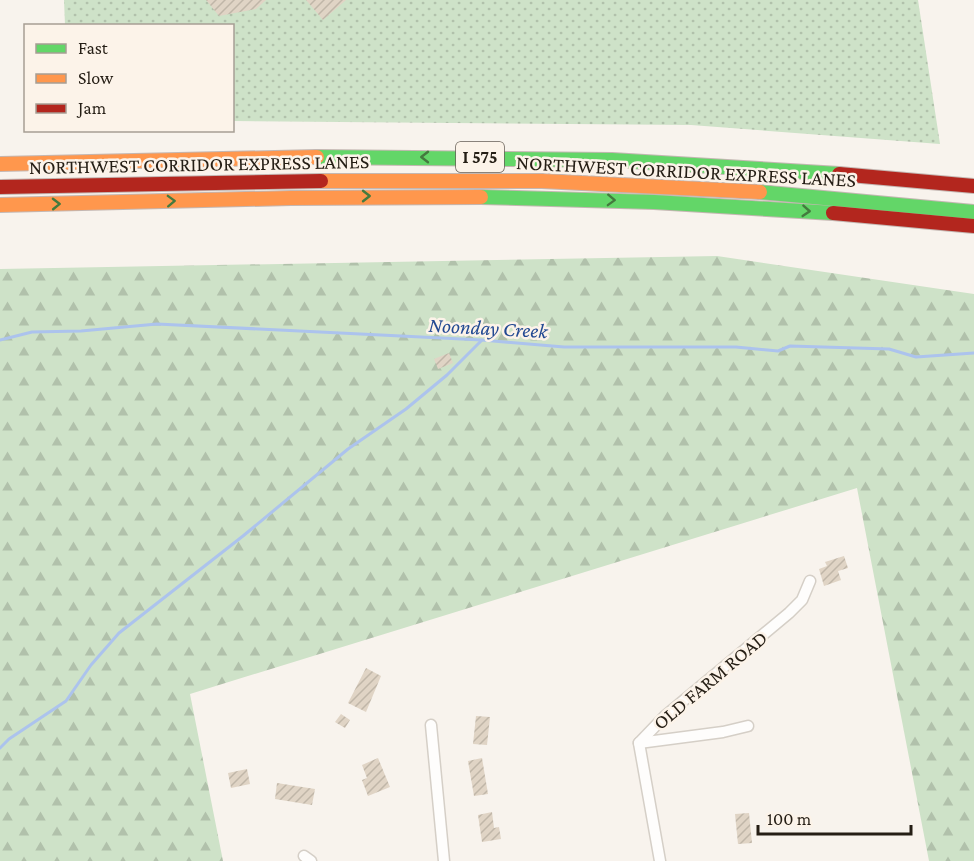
<svg xmlns="http://www.w3.org/2000/svg" width="974" height="861" font-family="'Crimson Pro',serif">
  <defs>
    <pattern id="grass-dots" width="8" height="8" patternUnits="userSpaceOnUse" patternTransform="scale(1.5)"><rect width="8" height="8" fill="#cee2c8"/><path d="M2 2h.1M6 6h.1" fill="none" stroke="#b1c1ab" stroke-width="1.8" stroke-linecap="round"/></pattern>
    <pattern id="forest-firs" width="22" height="20" patternUnits="userSpaceOnUse" patternTransform="scale(1.5)"><rect width="22" height="20" fill="#cee2c8"/><path d="M5 1l3.5 6h-7zM16 11l3.5 6h-7z" fill="#b1c1ab"/></pattern>
    <pattern id="building-hatch" width="6" height="6" patternUnits="userSpaceOnUse" patternTransform="scale(1.5)"><rect width="6" height="6" fill="#e0d4c5"/><path d="M-1 1l2-2M0 6l6-6M5 7l2-2" fill="none" stroke="#c0b6a8"/></pattern>
  </defs>
  <rect width="100%" height="100%" fill="#f8f3ed"/>
  <polygon fill="url(#grass-dots)" points="64,0 918,0 940,144 691,125 233,121 232,26 65,25"/>
  <polygon fill="url(#forest-firs)" points="717,256 974,294 974,861 929,861 857,488 190,694 223,861 0,861 0,269"/>
  <g fill="none" stroke-linecap="round" stroke-linejoin="round">
    <g stroke="#acc3ed" stroke-width="3">
      <polyline points="0,340 32,332 81,331 157,324 482,340 564,347 736,347 778,351 790,346 889,349 916,357 974,353"/>
      <polyline points="0,748 9,739 66,701 91,665 119,633 243,536 348,449 406,409 447,375 482,340"/>
    </g>
  </g>
  <g fill="url(#building-hatch)">
    <polygon points="206,0 266,0 256,9 219,16"/>
    <polygon points="306,0 346,0 323,20"/>
    <polygon points="449,353 453,363 438,369 434,359"/>
    <polygon points="844,556 848,568 838,571 841,580 824,586 819,569 827,566 825,562"/>
    <polygon points="366,668 381,676 366,712 348,703"/>
    <polygon points="341,714 350,720 345,728 335,722"/>
    <polygon points="476,716 490,717 487,745 473,744"/>
    <polygon points="378,758 390,787 368,796 362,780 367,778 362,765"/>
    <polygon points="482,758 488,794 474,796 468,761"/>
    <polygon points="247,769 250,784 231,788 228,773"/>
    <polygon points="277,783 315,789 312,805 275,799"/>
    <polygon points="492,812 494,828 499,827 501,839 482,842 478,815"/>
    <polygon points="749,813 752,843 738,844 735,814"/>
  </g>
  <g fill="none" stroke-linecap="round" stroke-linejoin="round">
    <defs>
      <g id="street">
        <polyline points="431,725 444,861"/>
        <polyline points="639,743 723,732 748,726"/>
        <polyline points="304,856 311,861"/>
        <polyline points="660,861 639,743 665,716 789,613 802,600 810,581"/>
      </g>
      <g id="fast">
        <polyline points="317,157 612,160 839,174"/>
        <polyline points="760,192 974,212"/>
        <polyline points="481,197 654,202 833,213"/>
      </g>
      <g id="slow">
        <polyline points="0,164 317,157"/>
        <polyline points="321,181 542,181 760,192"/>
        <polyline points="0,205 291,198 481,197"/>
      </g>
      <g id="jam">
        <polyline points="839,174 974,186"/>
        <polyline points="0,187 321,181"/>
        <polyline points="833,213 974,226"/>
      </g>
    </defs>
    <use href="#street" stroke="#d5cfc7" stroke-width="13"/>
    <use href="#fast" stroke="#c4b7b2" stroke-width="16"/>
    <use href="#slow" stroke="#c4b7b2" stroke-width="16"/>
    <use href="#jam" stroke="#c4b7b2" stroke-width="16"/>
    <use href="#street" stroke="#fefdfc" stroke-width="10"/>
    <use href="#fast" stroke="#63d668" stroke-width="14"/>
    <use href="#slow" stroke="#ff974d" stroke-width="14"/>
    <use href="#jam" stroke="#b3261e" stroke-width="14"/>
  </g>
  <defs><path id="oneway-chevron" d="M-2-3.5L2.5 0L-2 3.5" fill="none" stroke-width="1.6" stroke-linecap="round" stroke-linejoin="round" transform="scale(1.5)"/></defs>
  <g stroke="#447a3e">
    <use href="#oneway-chevron" transform="translate(425 157) rotate(180)"/>
    <use href="#oneway-chevron" transform="translate(366 196)"/>
    <use href="#oneway-chevron" transform="translate(611 200) rotate(2)"/>
    <use href="#oneway-chevron" transform="translate(171 201) rotate(-2)"/>
    <use href="#oneway-chevron" transform="translate(56 204) rotate(-1)"/>
    <use href="#oneway-chevron" transform="translate(806 211) rotate(4)"/>
  </g>
  <g text-anchor="middle" stroke-width="5" stroke-linejoin="round" paint-order="stroke">
    <rect fill="#fcf3e9" stroke="#665e55" stroke-width="1.5" x="456" y="142" width="48" height="30" rx="4.5"/>
    <g font-size="18" font-weight="bold" fill="#251e15">
      <text x="480" y="163">I 575</text>
    </g>
    <g font-size="20" fill="#251e15" stroke="#fcf3e9">
      <text transform="translate(199 164) rotate(-1)" y="7">NORTHWEST CORRIDOR EXPRESS LANES</text>
      <text transform="translate(686 171) rotate(3)" y="7">NORTHWEST CORRIDOR EXPRESS LANES</text>
      <text transform="translate(710 680) rotate(-40)" y="7">OLD FARM ROAD</text>
    </g>
    <g font-size="21" font-style="italic" fill="#224992" stroke="#fcf3e9">
      <text transform="translate(488 328) rotate(3)" y="7">Noonday Creek</text>
    </g>
  </g>
  <rect x="24" y="24" width="210" height="108" fill="#fcf3e9" stroke="#a69e94" stroke-width="1.5"/>
  <rect x="36" y="44" width="30" height="9" fill="#63d668" stroke="#a69e94" stroke-width="1.5"/>
  <text x="78" y="54" font-size="18" fill="#251e15">Fast</text>
  <rect x="36" y="74" width="30" height="9" fill="#ff974d" stroke="#a69e94" stroke-width="1.5"/>
  <text x="78" y="84" font-size="18" fill="#251e15">Slow</text>
  <rect x="36" y="104" width="30" height="9" fill="#b3261e" stroke="#a69e94" stroke-width="1.5"/>
  <text x="78" y="114" font-size="18" fill="#251e15">Jam</text>
  <path d="M758 825v9h153v-9" fill="none" stroke="#251e15" stroke-width="3"/>
  <text x="767" y="825" font-size="18" fill="#251e15" stroke="#fcf3e9" stroke-width="4.5" paint-order="stroke">100 m</text>
</svg>
